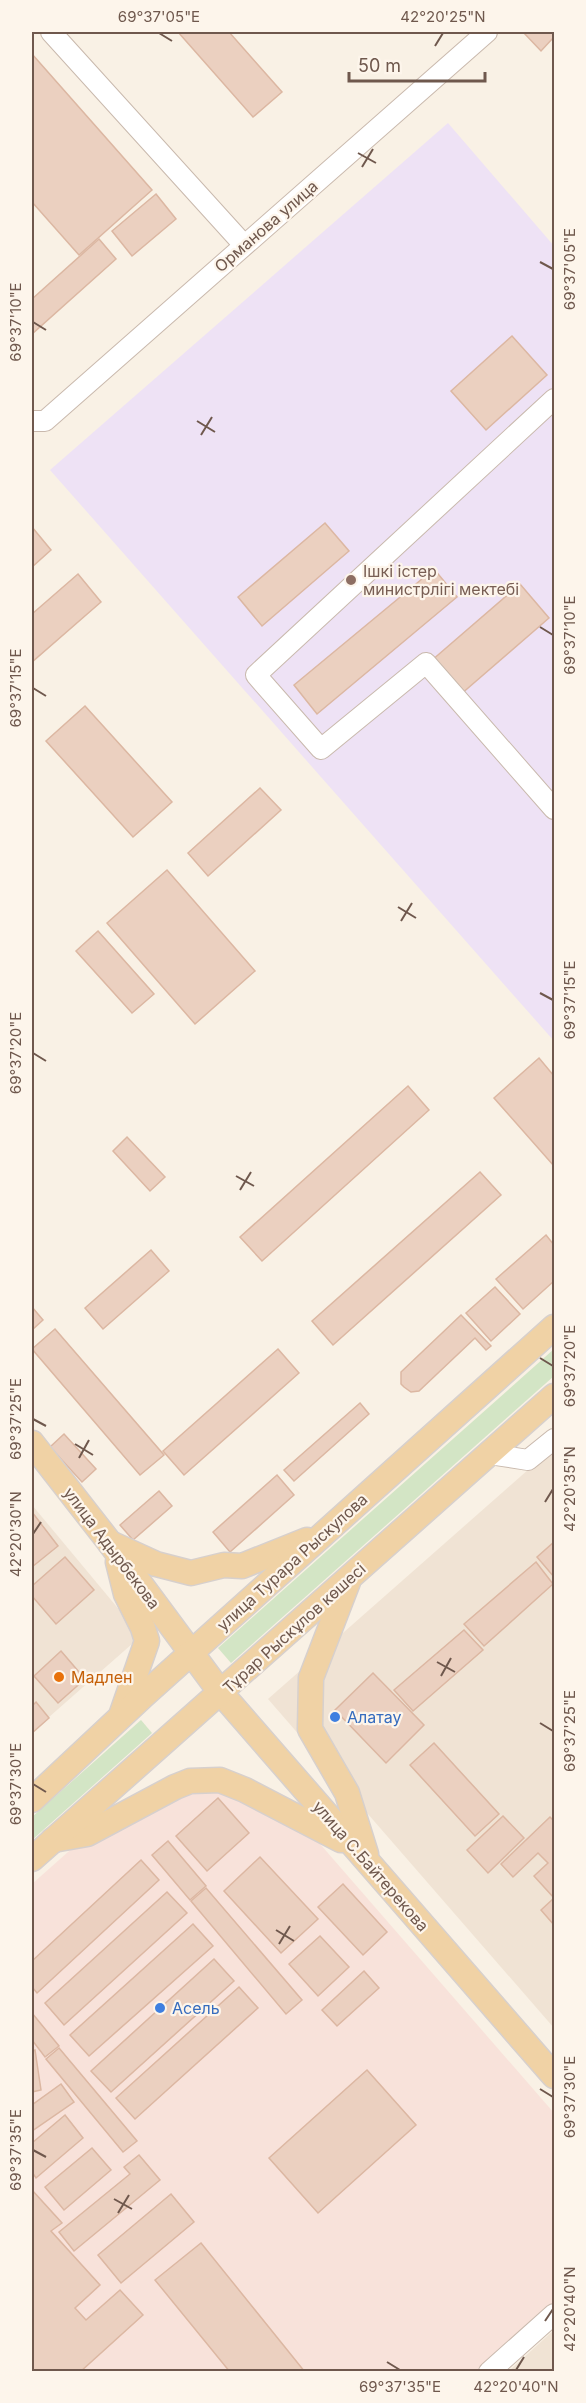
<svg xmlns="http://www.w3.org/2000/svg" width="586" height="2403" font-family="Inter,sans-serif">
  <rect width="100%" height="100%" fill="#f9f1e5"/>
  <g fill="#f0e3d4">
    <polygon points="554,1447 554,2028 268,1699"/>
    <polygon points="32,1505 141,1636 32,1732"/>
    <polygon points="554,2330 554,2371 509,2371"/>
  </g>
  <polygon fill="#f8e2da" points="221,1770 274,1791 554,2113 554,2307 478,2371 32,2371 32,1884 77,1844"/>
  <polygon fill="#eee2f5" points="448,123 554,246 554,1041 50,470"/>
  <g fill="#d3e5c5">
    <polygon points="554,1349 554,1376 231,1663 218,1648"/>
    <polygon points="141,1720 152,1733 32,1840 32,1817"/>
  </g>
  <g fill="#ebd0c0" stroke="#dcb7a2" stroke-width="1.5">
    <polygon points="178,32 229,32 282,92 253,117"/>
    <polygon points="523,32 554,32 554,37 541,51"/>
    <polygon points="32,54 152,190 79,255 32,202"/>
    <polygon points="156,194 176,219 132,256 112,231"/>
    <polygon points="99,239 116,259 32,334 32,299"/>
    <polygon points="512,336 547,375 486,430 451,391"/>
    <polygon points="325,523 349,551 262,626 238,597"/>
    <polygon points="32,527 51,550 32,567"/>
    <polygon points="434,569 457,597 317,714 294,685"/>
    <polygon points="78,574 101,602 32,662 32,614"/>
    <polygon points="520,584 549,618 460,695 431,661"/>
    <polygon points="85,706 172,802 133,837 46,741"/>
    <polygon points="260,788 281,810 208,876 188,853"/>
    <polygon points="167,870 255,971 195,1024 107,923"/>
    <polygon points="98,931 154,994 132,1013 76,951"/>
    <polygon points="539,1058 554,1076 554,1166 494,1098"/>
    <polygon points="408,1086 429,1110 262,1261 240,1237"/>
    <polygon points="127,1137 165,1177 150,1191 113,1151"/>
    <polygon points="480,1172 501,1195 333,1345 312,1321"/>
    <polygon points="546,1235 554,1245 554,1281 523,1309 496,1279"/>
    <polygon points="151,1250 169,1271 103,1329 85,1308"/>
    <polygon points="495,1287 520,1314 491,1341 466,1313"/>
    <polygon points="32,1307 43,1320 32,1330"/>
    <polygon points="461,1315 491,1346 486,1350 475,1338 419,1391 411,1392 404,1387 401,1384 401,1372"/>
    <polygon points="55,1329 164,1455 140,1475 32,1349"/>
    <polygon points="278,1349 299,1373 184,1475 163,1451"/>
    <polygon points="360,1403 369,1414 294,1481 284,1470"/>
    <polygon points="64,1434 96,1469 82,1482 50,1447"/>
    <polygon points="277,1475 294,1495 230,1552 213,1532"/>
    <polygon points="159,1491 172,1506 133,1540 120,1525"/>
    <polygon points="32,1512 58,1546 32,1567"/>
    <polygon points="554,1542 554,1577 537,1557"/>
    <polygon points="65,1557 94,1590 56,1624 32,1596 32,1586"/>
    <polygon points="536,1562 553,1584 484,1646 464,1624"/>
    <polygon points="464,1630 483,1650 413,1711 394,1690"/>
    <polygon points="61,1651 85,1679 58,1703 34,1676"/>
    <polygon points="373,1673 424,1725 386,1763 335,1710"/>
    <polygon points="36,1702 49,1718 32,1733 32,1706"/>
    <polygon points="434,1743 499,1814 475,1836 410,1765"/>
    <polygon points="218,1798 249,1833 207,1871 176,1836"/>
    <polygon points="503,1816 524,1838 488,1873 467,1850"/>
    <polygon points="550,1817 554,1821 554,1925 541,1910 554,1898 534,1876 548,1863 538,1853 513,1877 501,1864"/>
    <polygon points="168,1841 206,1886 190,1900 152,1855"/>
    <polygon points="260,1857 318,1919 281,1953 224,1891"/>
    <polygon points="141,1860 159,1880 37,1993 32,1987 32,1961"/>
    <polygon points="343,1884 387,1932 363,1955 318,1907"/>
    <polygon points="206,1888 302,2000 286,2014 191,1901"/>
    <polygon points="167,1892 187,1913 64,2025 45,2003"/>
    <polygon points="193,1924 213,1946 89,2056 70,2035"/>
    <polygon points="320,1936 349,1967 318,1996 289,1964"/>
    <polygon points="214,1959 234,1981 111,2092 91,2071"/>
    <polygon points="364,1971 379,1988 337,2026 322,2010"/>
    <polygon points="239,1987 258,2008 135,2119 116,2098"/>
    <polygon points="32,2013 59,2046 45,2057 32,2040"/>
    <polygon points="59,2048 137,2141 123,2152 46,2059"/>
    <polygon points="35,2050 41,2090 32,2092 32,2051"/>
    <polygon points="367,2070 416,2125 318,2213 269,2158"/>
    <polygon points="61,2084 74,2102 32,2131 32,2105"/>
    <polygon points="65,2115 83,2138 36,2178 32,2172 32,2143"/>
    <polygon points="92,2148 111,2170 64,2210 45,2187"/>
    <polygon points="139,2155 160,2180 74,2251 59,2232 130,2174 124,2167"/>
    <polygon points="32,2190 62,2223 51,2231 100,2285 75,2308 86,2320 120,2290 143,2315 80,2372 32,2372"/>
    <polygon points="171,2194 194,2222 121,2283 98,2255"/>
    <polygon points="201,2243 305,2372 230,2372 155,2280"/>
  </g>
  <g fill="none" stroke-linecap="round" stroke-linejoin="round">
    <defs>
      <g id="minor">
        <polyline points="51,32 244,245"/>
        <polyline points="554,399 256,675 321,749 426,663 554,809"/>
        <polyline points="32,421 45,421 487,32"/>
        <polyline points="489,1454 528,1460 554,1439"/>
        <polyline points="489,2372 554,2314"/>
      </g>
      <g id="major">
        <polyline points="32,1443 110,1543 221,1693 554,2076"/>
        <polyline points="110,1543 156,1564 191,1573 224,1565 242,1566 307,1540"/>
        <polyline points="118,1562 126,1594 143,1628 147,1641 122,1713"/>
        <polyline points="348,1582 311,1678 310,1729 347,1793 366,1854"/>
        <polyline points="32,1800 143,1696 554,1327"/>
        <polyline points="53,1840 87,1834 175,1787 190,1781 220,1780 245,1790 341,1840"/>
        <polyline points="32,1859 554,1396"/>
      </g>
    </defs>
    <use href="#minor" stroke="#c9b9ad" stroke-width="22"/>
    <use href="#major" stroke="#d7d0cd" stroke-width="27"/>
    <use href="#minor" stroke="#fff" stroke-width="20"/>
    <use href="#major" stroke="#f0d2a5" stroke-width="24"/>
  </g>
  <path fill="none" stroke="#6f584d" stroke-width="2" d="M159 33 172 41M435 46 443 33M358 153 376 163M362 167 373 149M540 262 553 269M33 322 46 330M197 421 215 432M201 435 212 417M540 627 553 635M33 688 46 696M398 907 416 918M401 921 412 903M540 993 553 1000M33 1053 46 1061M236 1176 254 1186M240 1190 251 1172M540 1358 553 1366M33 1419 46 1426M75 1444 93 1455M79 1458 89 1440M545 1502 553 1489M33 1534 41 1522M437 1662 455 1672M441 1676 451 1658M540 1723 553 1731M33 1784 46 1792M276 1930 294 1941M279 1944 290 1926M540 2089 553 2097M33 2150 46 2157M114 2199 132 2209M118 2213 129 2195M545 2321 553 2309M387 2362 400 2370M516 2370 524 2357"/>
  <circle fill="#8d6e63" stroke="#fdf5eb" stroke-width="2" cx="351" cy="580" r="6"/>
  <circle fill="#e8710a" stroke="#fdf5eb" stroke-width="2" cx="59" cy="1677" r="6"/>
  <g fill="#3f7fe0" stroke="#fdf5eb" stroke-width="2">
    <circle cx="335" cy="1717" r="6"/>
    <circle cx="160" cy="2008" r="6"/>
  </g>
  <g text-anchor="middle" stroke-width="4.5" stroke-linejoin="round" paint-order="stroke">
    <g font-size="16" fill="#6f584d" stroke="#fdf5eb">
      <text transform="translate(266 226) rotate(-41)" y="6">Орманова улица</text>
      <text transform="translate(112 1548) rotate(53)" y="6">улица Адырбекова</text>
      <text transform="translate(292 1562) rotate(-42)" y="6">улица Турара Рыскулова</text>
      <text transform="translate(294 1628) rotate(-42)" y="6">Тұрар Рыскұлов көшесі</text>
      <text transform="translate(371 1866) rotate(49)" y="6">улица С.Байтерекова</text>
    </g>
    <g font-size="16" fill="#785e54" stroke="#fdf5eb" text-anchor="start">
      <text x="363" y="577">Ішкі істер<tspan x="363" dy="18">министрлігі мектебі</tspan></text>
    </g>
    <g font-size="16" fill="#c56008" stroke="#fdf5eb" text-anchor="start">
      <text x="71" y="1683">Мадлен</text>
    </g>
    <g font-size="16" fill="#366cbe" stroke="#fdf5eb" text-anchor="start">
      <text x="347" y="1723">Алатау</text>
      <text x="172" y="2014">Асель</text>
    </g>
  </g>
  <rect width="586" height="2403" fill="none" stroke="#fdf5eb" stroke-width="66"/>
  <path d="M349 72v9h136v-9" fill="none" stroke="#6f584d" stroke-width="3"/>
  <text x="358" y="72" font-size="18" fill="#6f584d" stroke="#fdf5eb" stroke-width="4.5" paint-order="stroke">50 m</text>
  <rect x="33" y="33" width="520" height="2337" fill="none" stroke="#6f584d" stroke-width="2"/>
  <g font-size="15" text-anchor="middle" fill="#6f584d">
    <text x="159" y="22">69°37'05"E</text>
    <text x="443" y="22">42°20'25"N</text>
    <text transform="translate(570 269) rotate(-90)" y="5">69°37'05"E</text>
    <text transform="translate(16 322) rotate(-90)" y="5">69°37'10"E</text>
    <text transform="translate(570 635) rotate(-90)" y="5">69°37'10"E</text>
    <text transform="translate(16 688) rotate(-90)" y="5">69°37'15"E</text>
    <text transform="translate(570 1000) rotate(-90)" y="5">69°37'15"E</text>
    <text transform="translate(16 1053) rotate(-90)" y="5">69°37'20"E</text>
    <text transform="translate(570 1366) rotate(-90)" y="5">69°37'20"E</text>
    <text transform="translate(16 1419) rotate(-90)" y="5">69°37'25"E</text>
    <text transform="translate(570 1489) rotate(-90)" y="5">42°20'35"N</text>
    <text transform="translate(16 1534) rotate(-90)" y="5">42°20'30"N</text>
    <text transform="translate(570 1731) rotate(-90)" y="5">69°37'25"E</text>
    <text transform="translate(16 1784) rotate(-90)" y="5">69°37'30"E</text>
    <text transform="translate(570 2097) rotate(-90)" y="5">69°37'30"E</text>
    <text transform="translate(16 2150) rotate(-90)" y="5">69°37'35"E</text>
    <text transform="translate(570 2309) rotate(-90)" y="5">42°20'40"N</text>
    <text x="400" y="2392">69°37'35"E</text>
    <text x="516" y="2392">42°20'40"N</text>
  </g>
</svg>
